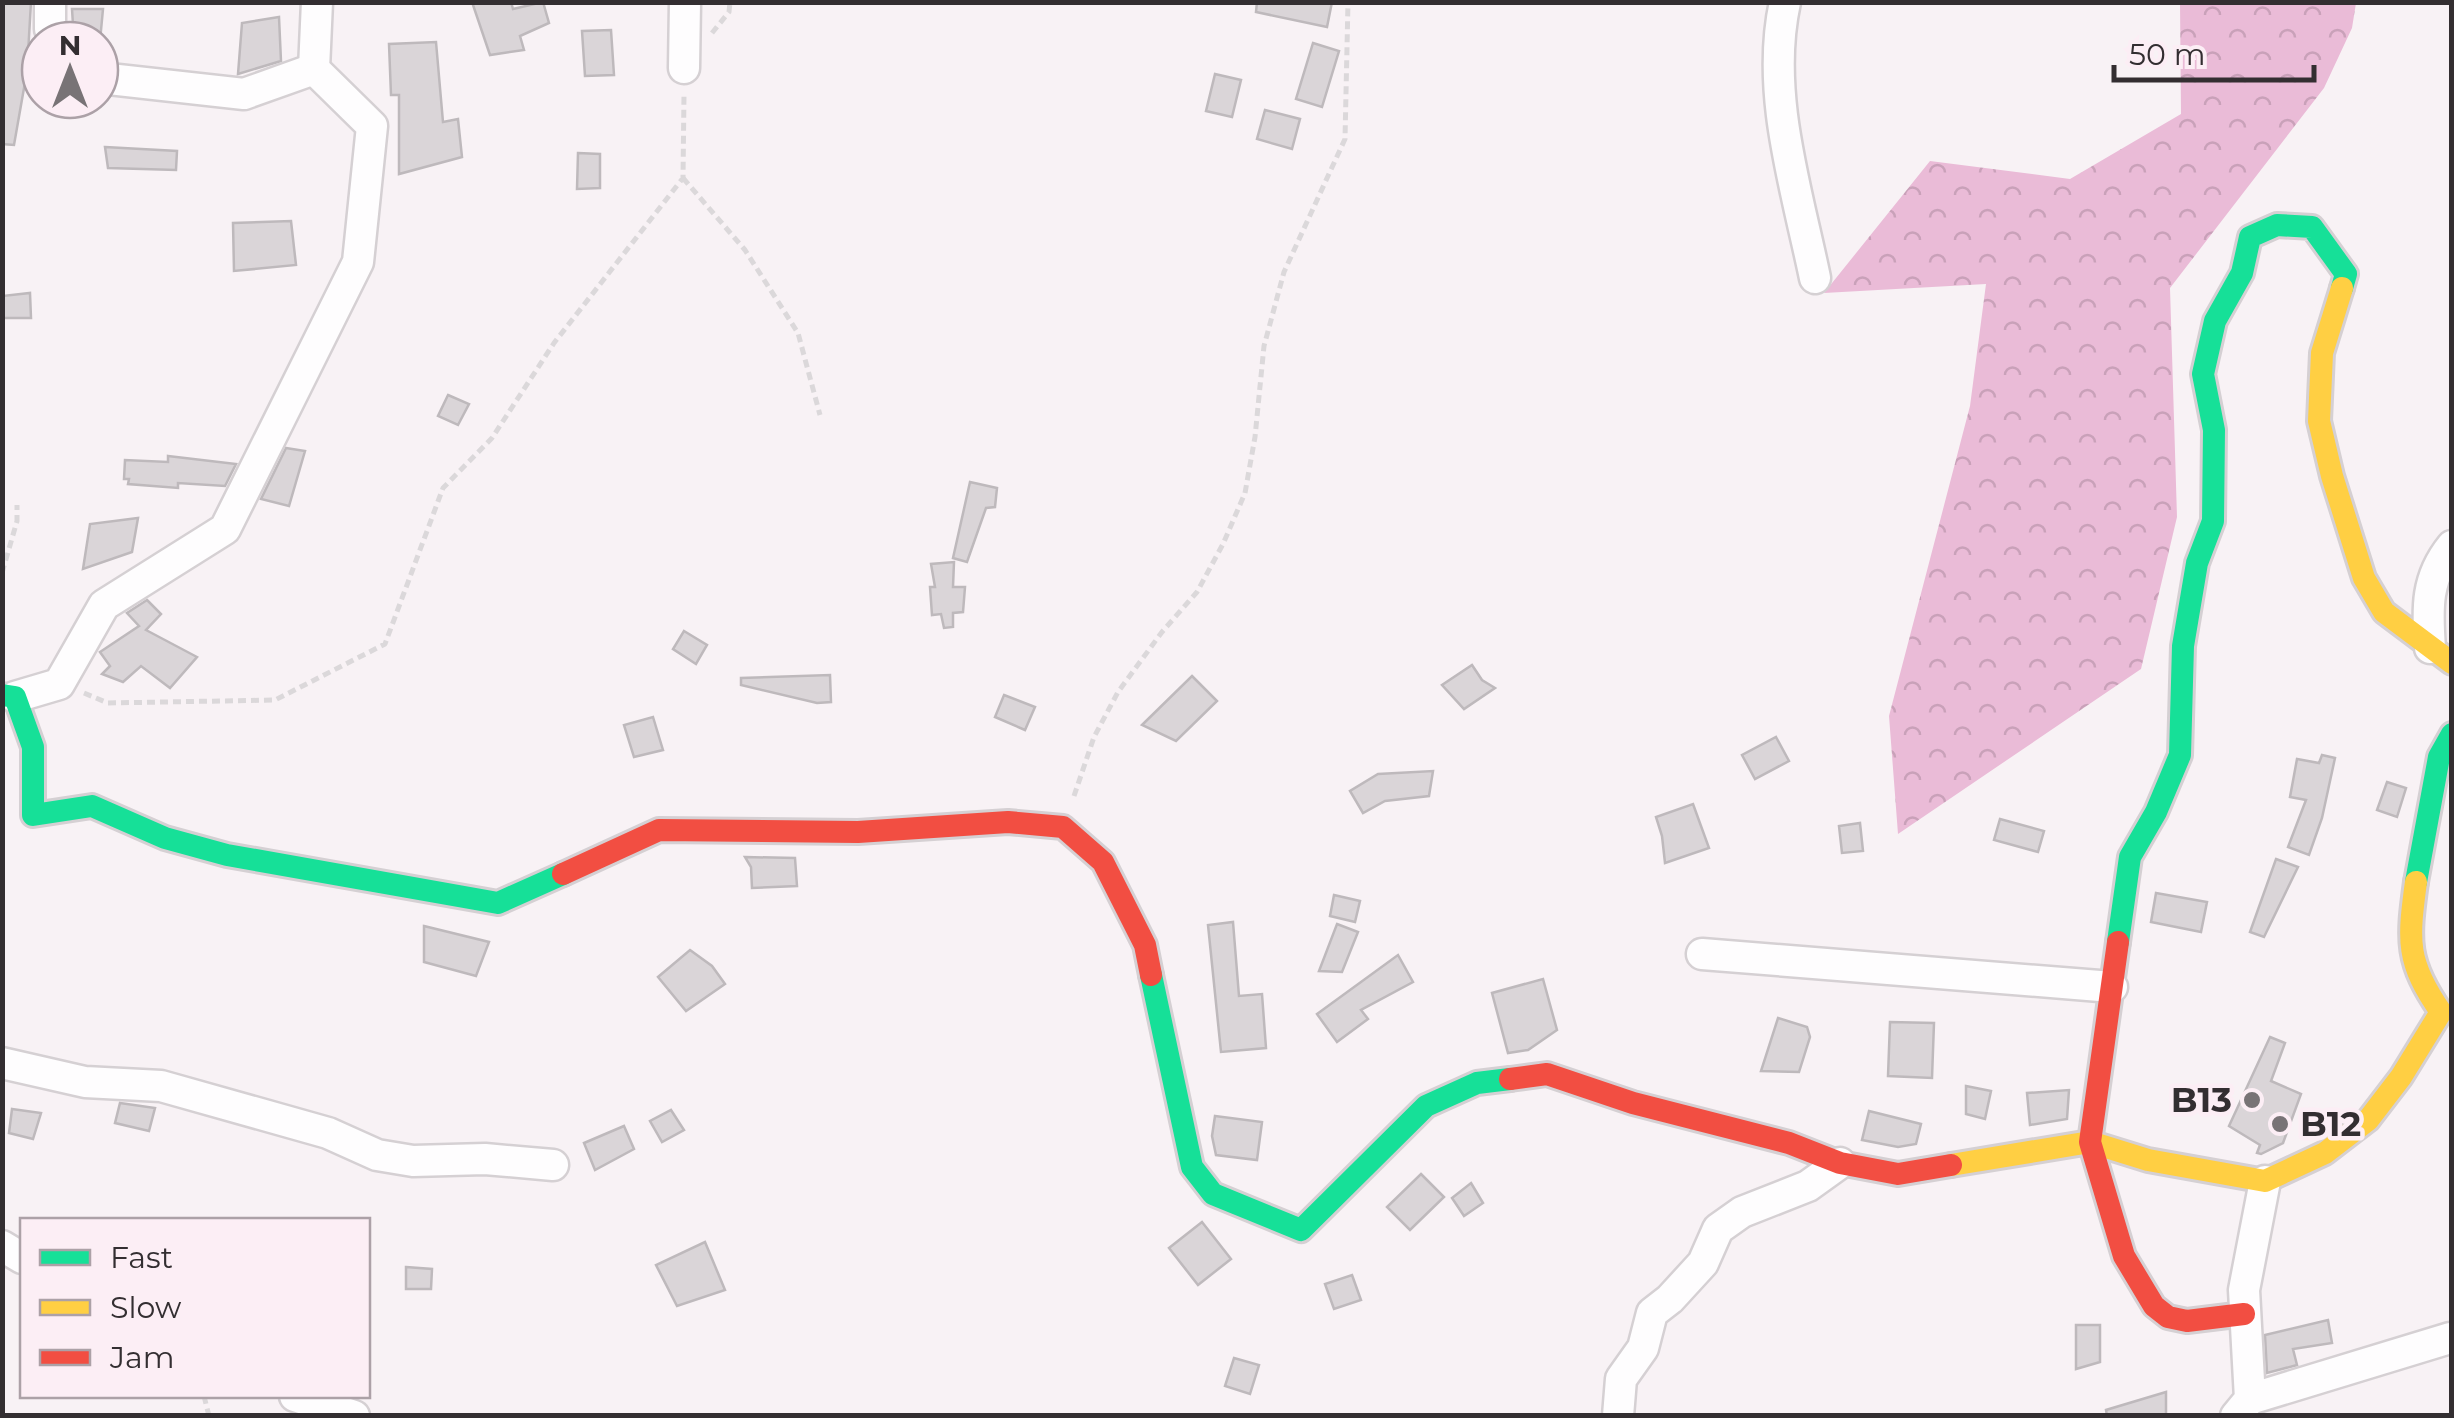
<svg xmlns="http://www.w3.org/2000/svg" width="2454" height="1418" font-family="Montserrat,sans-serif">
  <defs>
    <pattern id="forest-crowns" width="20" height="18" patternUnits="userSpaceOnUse" patternTransform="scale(2.5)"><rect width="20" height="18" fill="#eabbd7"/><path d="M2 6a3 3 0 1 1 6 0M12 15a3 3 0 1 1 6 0" fill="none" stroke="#c9a1b9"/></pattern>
  </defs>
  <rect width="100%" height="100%" fill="#f8f2f5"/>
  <polygon fill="url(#forest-crowns)" points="2180,3 2356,3 2352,28 2324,88 2170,288 2177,517 2141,669 1898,834 1889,716 1970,406 1986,284 1824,293 1930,161 2070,179 2181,114"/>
  <g fill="#dad5d8" stroke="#beb9bc" stroke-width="2.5">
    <polygon points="2,2 31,2 27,71 14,145 2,144"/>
    <polygon points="472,2 511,2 513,9 543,2 549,23 520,36 524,50 490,55"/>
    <polygon points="1257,2 1332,2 1327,27 1256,12"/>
    <polygon points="72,9 103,9 100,41 74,40"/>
    <polygon points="279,17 281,61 238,74 242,23"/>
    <polygon points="611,30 614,75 585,76 582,31"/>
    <polygon points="436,42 443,122 458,119 462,157 399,174 399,95 391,95 389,44"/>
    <polygon points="1313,43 1339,51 1322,107 1296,99"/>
    <polygon points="1215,74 1241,80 1232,117 1206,111"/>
    <polygon points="1265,110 1300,119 1292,149 1257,139"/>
    <polygon points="105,147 177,151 176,170 108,168"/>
    <polygon points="578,153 600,154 600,188 577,189"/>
    <polygon points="291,221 296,265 234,271 233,223"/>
    <polygon points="30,293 31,318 2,318 2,296"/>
    <polygon points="448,395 469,404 458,425 438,416"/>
    <polygon points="286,448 305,451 289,506 261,499"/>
    <polygon points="168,456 236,464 225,486 178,483 178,488 128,484 129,479 124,479 125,460 168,462"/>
    <polygon points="970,482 997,488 995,507 986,508 967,562 953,558"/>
    <polygon points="138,518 132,552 83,569 90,524"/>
    <polygon points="954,562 953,587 965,587 963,612 953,613 953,627 944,628 941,614 932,615 930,587 935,587 931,564"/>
    <polygon points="147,600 161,614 146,630 197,657 170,688 141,666 123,682 102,674 110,666 100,652 139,626 127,613"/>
    <polygon points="684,631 707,645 696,664 673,649"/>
    <polygon points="1472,665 1482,680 1495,688 1464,709 1442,685"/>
    <polygon points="830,675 831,702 817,703 741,685 741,678"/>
    <polygon points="1192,676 1217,701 1176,741 1142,725"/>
    <polygon points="1004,695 1035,707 1025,730 995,717"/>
    <polygon points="653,717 663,750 634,757 624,725"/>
    <polygon points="1776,737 1789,761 1755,779 1742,755"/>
    <polygon points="2322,755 2335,758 2322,818 2309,855 2288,847 2306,800 2290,797 2297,759 2319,763"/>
    <polygon points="1433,771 1429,796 1385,801 1363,813 1350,791 1378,774"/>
    <polygon points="2387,782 2406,788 2397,817 2377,810"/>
    <polygon points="1693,804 1709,848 1665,863 1662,836 1656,817"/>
    <polygon points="2000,819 2044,831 2038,852 1994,840"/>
    <polygon points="1860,823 1863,851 1842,853 1839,826"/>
    <polygon points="745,857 795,858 797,886 752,888 751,867"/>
    <polygon points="2276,859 2298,867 2264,937 2250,932"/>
    <polygon points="2156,893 2207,902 2201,932 2151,922"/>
    <polygon points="1334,895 1360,901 1355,922 1330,916"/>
    <polygon points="1233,922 1239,996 1262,994 1266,1048 1221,1052 1208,925"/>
    <polygon points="1337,924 1358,932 1342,972 1319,971"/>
    <polygon points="424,926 489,942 476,976 424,962"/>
    <polygon points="690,950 712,966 725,984 686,1011 658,977"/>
    <polygon points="1398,955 1413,982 1361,1010 1368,1019 1337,1042 1317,1014"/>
    <polygon points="1543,979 1557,1030 1528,1050 1508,1053 1492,993"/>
    <polygon points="1778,1018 1807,1027 1810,1037 1799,1072 1761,1071"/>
    <polygon points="1890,1022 1934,1023 1932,1078 1888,1076"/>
    <polygon points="2270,1037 2285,1043 2271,1081 2301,1094 2283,1143 2261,1154 2257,1153 2260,1145 2229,1126"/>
    <polygon points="1966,1086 1991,1091 1985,1119 1966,1114"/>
    <polygon points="2069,1090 2067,1119 2030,1125 2027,1093"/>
    <polygon points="120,1103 155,1108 149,1131 115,1123"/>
    <polygon points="12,1109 41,1113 33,1139 9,1133"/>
    <polygon points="671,1110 684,1130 662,1142 650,1121"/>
    <polygon points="1869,1111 1921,1124 1916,1144 1898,1147 1862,1140"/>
    <polygon points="1215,1116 1262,1122 1257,1160 1216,1155 1212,1136"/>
    <polygon points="624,1126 634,1149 595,1170 584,1143"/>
    <polygon points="1421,1174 1444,1197 1410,1230 1387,1207"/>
    <polygon points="1471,1183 1483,1203 1464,1216 1452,1198"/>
    <polygon points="1202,1222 1231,1259 1198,1285 1169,1248"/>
    <polygon points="705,1242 725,1290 677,1306 656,1265"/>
    <polygon points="406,1267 432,1269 431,1289 406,1289"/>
    <polygon points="1352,1275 1361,1300 1334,1309 1325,1284"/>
    <polygon points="2328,1320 2332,1343 2293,1349 2297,1365 2267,1373 2265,1335"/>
    <polygon points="2076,1325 2100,1325 2100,1362 2076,1369"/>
    <polygon points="1234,1358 1259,1365 1250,1394 1225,1386"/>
    <polygon points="2166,1392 2166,1416 2107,1416 2106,1410"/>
  </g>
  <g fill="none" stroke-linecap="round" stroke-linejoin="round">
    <defs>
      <g id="street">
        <polyline points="50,2 50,29 55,40"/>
        <path d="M1785 2C1765 93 1797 190 1815 278"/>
        <polyline points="684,68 685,2"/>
        <polyline points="100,78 244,94 314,69"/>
        <path d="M2430 648C2427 608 2426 578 2452 546"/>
        <polyline points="15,697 59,684 104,605 225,529 358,262 372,126 314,69 317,2"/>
        <polyline points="1702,954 2112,987"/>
        <polyline points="2,1063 85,1082 161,1086 328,1133 377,1155 413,1161 485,1159 553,1165"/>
        <polyline points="2,1246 22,1258"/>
        <polyline points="295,1396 354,1416"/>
        <polyline points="2250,1399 2450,1338"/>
        <polyline points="1618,1416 1621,1379 1643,1348 1652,1313 1670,1299 1703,1263 1718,1229 1742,1212 1808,1186 1840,1163"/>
        <polyline points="2236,1416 2250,1399 2244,1290 2265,1181"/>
      </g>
      <g id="fast">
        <polyline points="2,695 15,697 33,747 33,815 92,806 165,838 227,855 498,903 563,874"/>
        <polyline points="2416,882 2439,757 2452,734"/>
        <polyline points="2118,942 2130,857 2156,812 2180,755 2183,646 2197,563 2213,521 2214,430 2203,374 2215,321 2242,273 2250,237 2277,225 2312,227 2346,274 2342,288"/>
        <polyline points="1151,975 1192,1167 1213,1194 1301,1230 1426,1106 1477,1083 1510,1079"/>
      </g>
      <g id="slow">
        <polyline points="2342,288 2322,353 2319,421 2332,476 2364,578 2384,612 2452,663"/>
        <path d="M1951 1165 2090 1142 2148 1160 2265 1181 2325 1153 2368 1120 2401 1077 2441 1012C2406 962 2408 941 2416 882"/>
      </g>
      <g id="jam">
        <polyline points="563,874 659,830 858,832 1008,822 1063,827 1103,862 1145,945 1151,975"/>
        <polyline points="2118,942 2090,1142 2124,1256 2154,1306 2168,1317 2187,1321 2244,1314"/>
        <polyline points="1510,1079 1547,1074 1633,1103 1789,1143 1840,1163 1898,1174 1951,1165"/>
      </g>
    </defs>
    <use href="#street" stroke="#d5d0d3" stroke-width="35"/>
    <use href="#fast" stroke="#d5d0d3" stroke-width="28"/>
    <use href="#slow" stroke="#d5d0d3" stroke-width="28"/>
    <use href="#jam" stroke="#d5d0d3" stroke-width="28"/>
    <g stroke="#dbd8da" stroke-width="5" stroke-dasharray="8 5" stroke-linecap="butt">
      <polyline points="712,33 729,12 730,2"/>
      <polyline points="683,178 745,250 798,333 820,415"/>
      <polyline points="2,573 17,521 17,505"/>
      <polyline points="84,693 108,703 275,700 385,644 443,488 492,438 554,343 683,178 684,95"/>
      <polyline points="1074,796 1094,737 1118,692 1162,632 1197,592 1223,544 1245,493 1255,437 1264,346 1284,272 1345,139 1348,2"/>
      <polyline points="204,1396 209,1416"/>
    </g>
    <use href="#street" stroke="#fefdfe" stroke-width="30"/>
    <use href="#fast" stroke="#16e098" stroke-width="22"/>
    <use href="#slow" stroke="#ffcf43" stroke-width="22"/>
    <use href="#jam" stroke="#f24e42" stroke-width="22"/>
  </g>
  <g fill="#787376" stroke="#fceef5" stroke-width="4">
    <circle cx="2252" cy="1100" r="10"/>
    <circle cx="2280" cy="1124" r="10"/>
  </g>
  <g text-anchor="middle" stroke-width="9" stroke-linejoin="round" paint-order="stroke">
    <g font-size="35" font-weight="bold" fill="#332e31" stroke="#fceef5" text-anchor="end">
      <text x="2232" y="1112">B13</text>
      <text x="2300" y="1136" text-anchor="start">B12</text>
    </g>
  </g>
  <rect width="2454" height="1418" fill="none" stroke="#332e31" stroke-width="10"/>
  <rect x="20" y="1218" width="350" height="180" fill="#fceef5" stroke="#aca1a7" stroke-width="2.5"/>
  <rect x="40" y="1250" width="50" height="15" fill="#16e098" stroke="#aca1a7" stroke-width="2.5"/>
  <text x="110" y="1268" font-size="30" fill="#332e31">Fast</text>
  <rect x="40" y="1300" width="50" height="15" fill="#ffcf43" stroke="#aca1a7" stroke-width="2.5"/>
  <text x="110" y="1318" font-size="30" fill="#332e31">Slow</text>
  <rect x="40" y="1350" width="50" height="15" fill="#f24e42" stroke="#aca1a7" stroke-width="2.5"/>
  <text x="110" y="1368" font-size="30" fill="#332e31">Jam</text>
  <g transform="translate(70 70)"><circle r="48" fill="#fceef5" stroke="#aca1a7" stroke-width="2.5"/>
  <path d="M0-8L18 38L0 25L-18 38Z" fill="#787376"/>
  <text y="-15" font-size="28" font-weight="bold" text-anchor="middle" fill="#332e31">N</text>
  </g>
  <path d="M2114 65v15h200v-15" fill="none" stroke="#332e31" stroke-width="5"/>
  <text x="2129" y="65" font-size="30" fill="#332e31" stroke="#fceef5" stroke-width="8" paint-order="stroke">50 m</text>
</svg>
